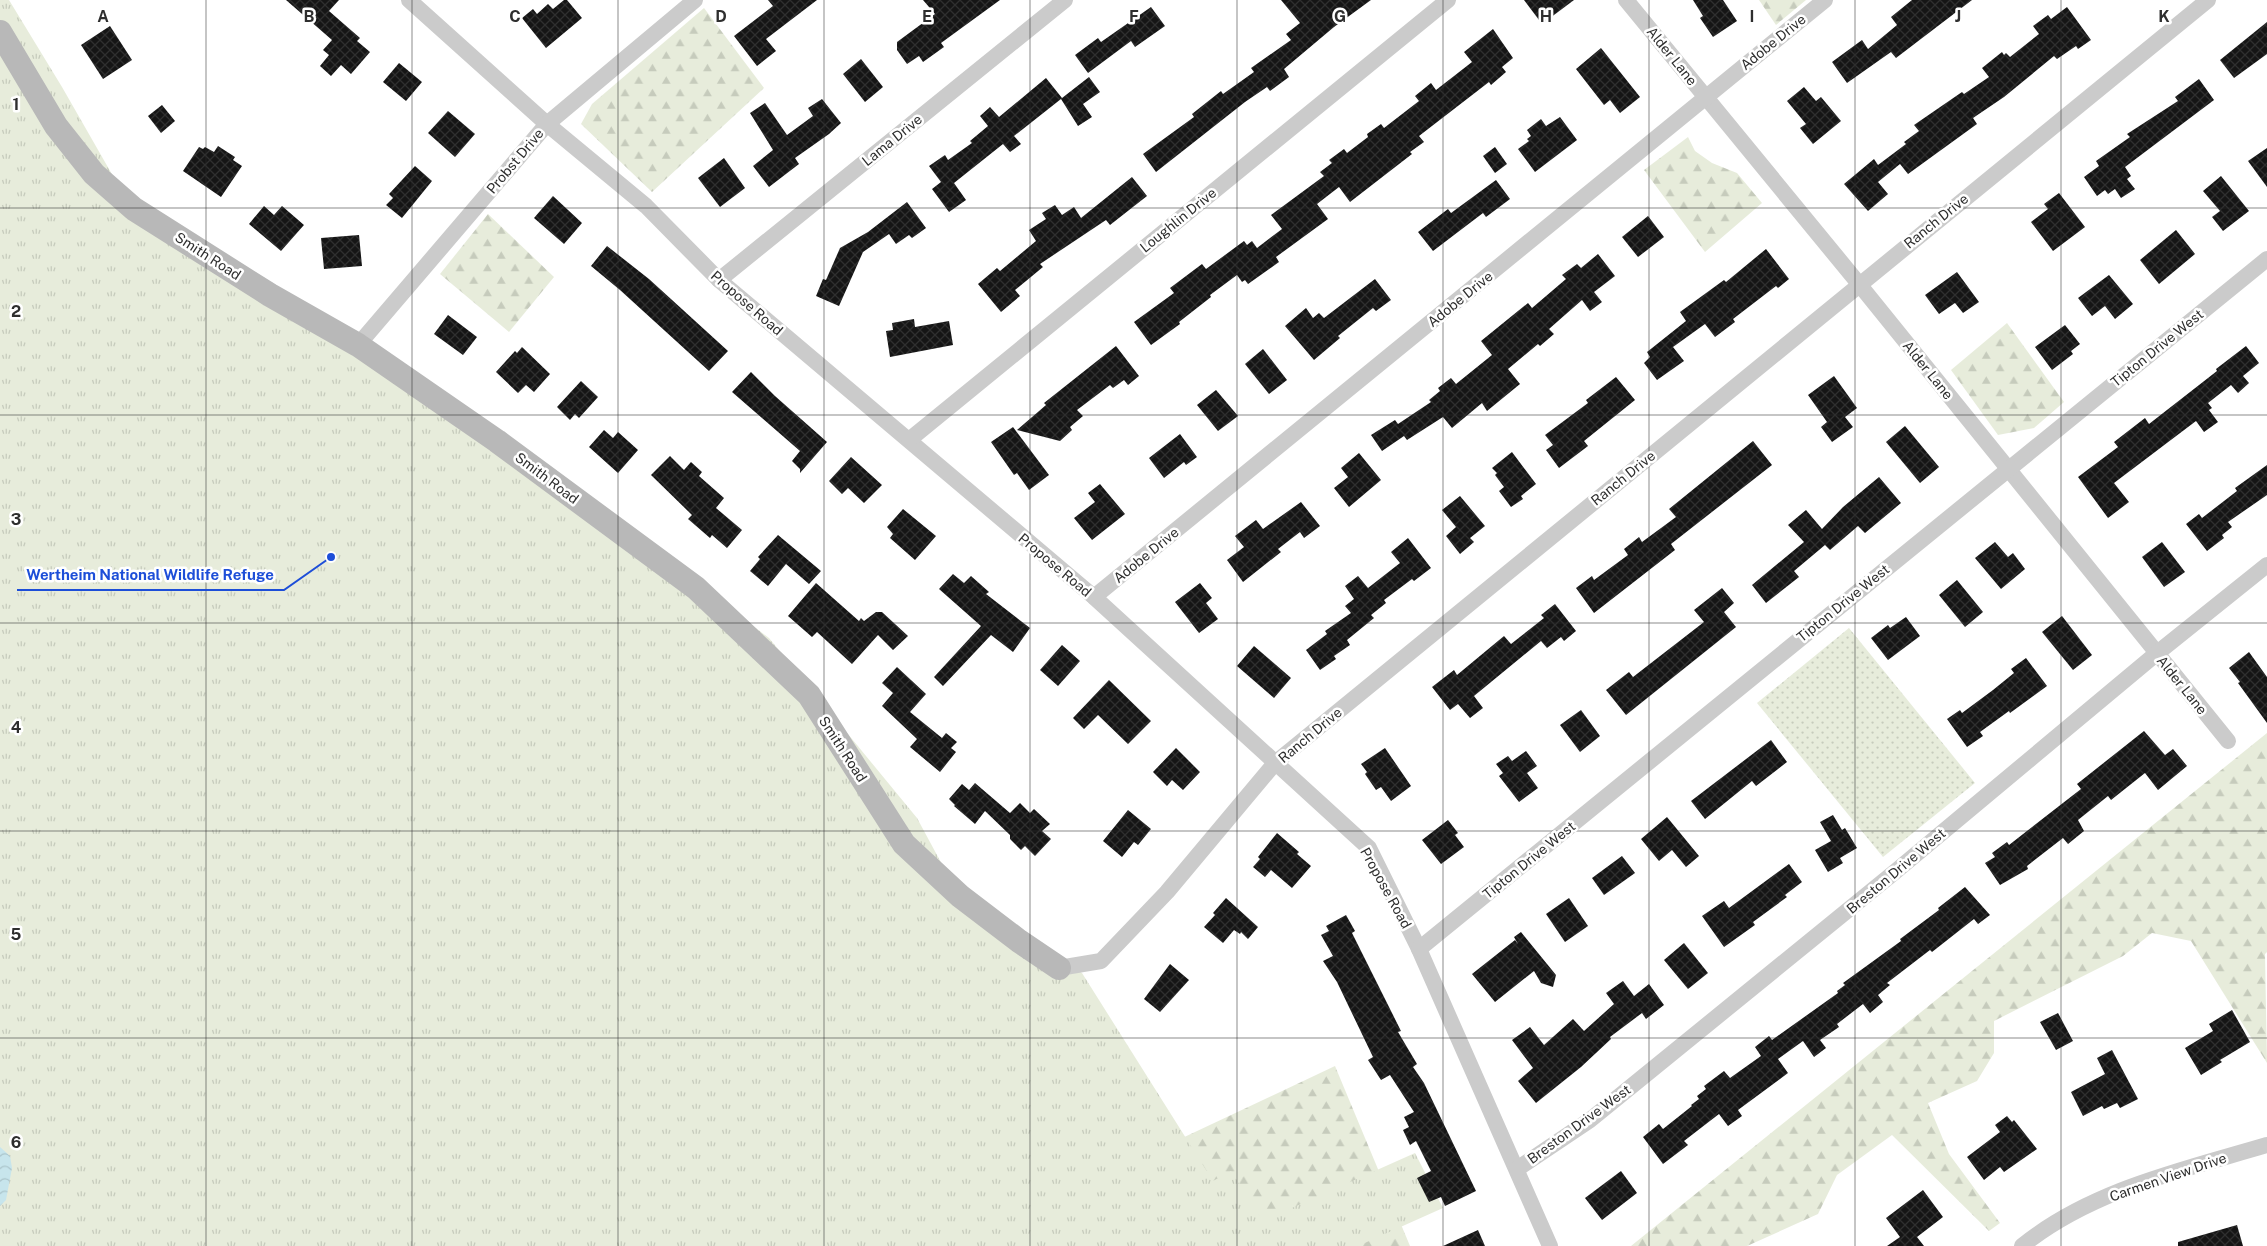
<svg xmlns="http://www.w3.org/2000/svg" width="2267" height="1246" font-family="'Public Sans',sans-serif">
  <defs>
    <pattern id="grass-dots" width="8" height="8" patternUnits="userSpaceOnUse" patternTransform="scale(1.25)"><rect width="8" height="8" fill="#e7ecdb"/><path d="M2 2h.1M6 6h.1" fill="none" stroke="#c6cbbc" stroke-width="1.8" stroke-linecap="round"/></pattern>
    <pattern id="forest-firs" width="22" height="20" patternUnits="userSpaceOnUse" patternTransform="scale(1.25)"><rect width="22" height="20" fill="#e7ecdb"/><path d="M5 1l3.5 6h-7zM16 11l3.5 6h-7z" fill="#c6cbbc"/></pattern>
    <pattern id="park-tufts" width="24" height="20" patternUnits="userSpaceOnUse" patternTransform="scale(1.25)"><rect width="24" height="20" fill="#e7ecdb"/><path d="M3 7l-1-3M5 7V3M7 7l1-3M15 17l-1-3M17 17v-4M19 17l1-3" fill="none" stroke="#c6cbbc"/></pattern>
    <pattern id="water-waves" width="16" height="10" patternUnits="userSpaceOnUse" patternTransform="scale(1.25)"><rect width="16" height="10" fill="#c7e5ec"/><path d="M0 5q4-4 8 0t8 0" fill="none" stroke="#abc5cb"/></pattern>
    <pattern id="building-cross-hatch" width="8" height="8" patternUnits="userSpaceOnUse" patternTransform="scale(1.25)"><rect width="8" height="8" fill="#151515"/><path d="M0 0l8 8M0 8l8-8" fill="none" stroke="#2f2f2f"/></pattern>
  </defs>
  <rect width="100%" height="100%" fill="#fff"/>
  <polygon fill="url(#grass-dots)" points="1849,628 1975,783 1883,857 1757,703"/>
  <g fill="url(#forest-firs)">
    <polygon points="1759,0 1806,0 1776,25"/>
    <polygon points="704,8 764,88 652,192 581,124 592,104"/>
    <polygon points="1688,137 1695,151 1712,163 1737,173 1762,203 1705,252 1644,170"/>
    <polygon points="488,214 554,277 509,332 440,274"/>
    <polygon points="2007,323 2064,402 2034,428 1998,435 1951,370"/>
    <polygon points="2267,733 2267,952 2265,954 2267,1063 2191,941 2152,933 2123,956 1994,1021 1994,1053 1977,1081 1928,1103 1949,1154 2000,1223 1989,1231 1892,1135 1837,1175 1818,1214 1747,1246 1631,1246"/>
    <polygon points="1335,1066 1410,1246 1226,1246 1178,1140"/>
  </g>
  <polygon fill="url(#park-tufts)" points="0,0 9,0 62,87 129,204 556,476 769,638 917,818 958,894 982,918 1082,973 1213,1181 1231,1171 1263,1221 1415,1153 1443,1208 1358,1246 0,1246"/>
  <polygon fill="url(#water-waves)" points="0,1147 10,1156 12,1168 6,1200 0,1206"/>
  <g fill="url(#building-cross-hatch)">
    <polygon points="286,0 339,0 329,11 360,38 357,41 370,52 351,74 341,65 331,76 320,66 329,55 323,50 332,40"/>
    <polygon points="564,0 567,0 582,18 546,48 522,18 533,9 537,14 548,4 553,9"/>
    <polygon points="768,0 817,0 766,39 776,51 757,66 734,36 773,6"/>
    <polygon points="923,0 1000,0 941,43 944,47 923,62 919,56 907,64 897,50 897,42 935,14"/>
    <polygon points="1281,0 1371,0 1334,27 1284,69 1289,77 1270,91 1267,87 1245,102 1156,172 1143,154 1194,117 1192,114 1221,91 1223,94 1254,72 1251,68 1291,40 1286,34 1300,23"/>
    <polygon points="1524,0 1574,0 1542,24"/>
    <polygon points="1693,0 1723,0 1737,21 1713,37 1700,18 1703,16"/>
    <polygon points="1912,0 1972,0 1896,58 1891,52 1847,83 1832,62 1862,40 1868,49 1897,25 1891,17"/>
    <polygon points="1151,7 1165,26 1135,47 1131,41 1088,73 1075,55 1098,38 1101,42"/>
    <polygon points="2067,7 2091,40 2078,49 2076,46 2057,59 2054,56 2004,97 1973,118 1977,124 1908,174 1900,164 1878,182 1888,194 1868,211 1844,184 1874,159 1878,165 1906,144 1904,142 1919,131 1914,125 1962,92 1964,94 1989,77 1982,68 2002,52 2004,55 2006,53 2010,57 2039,34 2033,26 2048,15 2051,19"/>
    <polygon points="2267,22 2267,54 2234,78 2220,60"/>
    <polygon points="110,26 132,60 103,79 81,45"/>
    <polygon points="1493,29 1513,58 1502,67 1506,72 1491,85 1489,82 1419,136 1424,142 1410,152 1412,154 1350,202 1339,187 1317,204 1328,219 1276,257 1279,262 1248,284 1245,280 1242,282 1237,275 1210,295 1211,297 1179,322 1180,324 1151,345 1134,322 1174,293 1170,288 1202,264 1206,269 1244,241 1247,245 1252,241 1257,248 1282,229 1271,215 1324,176 1320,172 1332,163 1329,160 1344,149 1347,153 1368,137 1367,134 1381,124 1384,128 1419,101 1415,96 1431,83 1436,90 1472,62 1464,52"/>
    <polygon points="1601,48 1640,97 1620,113 1610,100 1604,105 1576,69"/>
    <polygon points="861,59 883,87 865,102 843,74"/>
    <polygon points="399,63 422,82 406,101 383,82"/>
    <polygon points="1089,77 1100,92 1083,104 1092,117 1078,126 1061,99 1014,136 1021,144 1010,152 1003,144 954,183 966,200 949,212 932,189 941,182 929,166 945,155 948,160 972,143 970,141 988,126 980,116 990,107 999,117 1046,78 1062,98"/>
    <polygon points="2199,79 2214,100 2125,167 2131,176 2127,179 2135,189 2121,198 2115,189 2108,194 2105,190 2097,196 2084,177 2099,166 2096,161 2130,137 2127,134 2178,101 2175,97"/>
    <polygon points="1804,87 1816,101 1821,97 1841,121 1813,144 1800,128 1806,124 1787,101"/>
    <polygon points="822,99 841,123 829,134 795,158 799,164 769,187 753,166 773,150 750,113 765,103 787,135 813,116 808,108"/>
    <polygon points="162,105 175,121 161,133 148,116"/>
    <polygon points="448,111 475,134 455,157 428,133"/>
    <polygon points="1560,117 1577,140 1535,172 1518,149 1529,141 1527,139 1531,136 1527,130 1541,119 1546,126"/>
    <polygon points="218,146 235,157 233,160 242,166 221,197 183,171 199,147 203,149 205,147 214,152"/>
    <polygon points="1495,147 1507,164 1495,173 1483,156"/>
    <polygon points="2267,148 2267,187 2248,161"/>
    <polygon points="724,158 745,188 720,207 698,178"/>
    <polygon points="415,166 432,181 402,218 386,205 393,198 389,194"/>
    <polygon points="2221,176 2249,211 2223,231 2212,217 2220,211 2203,191"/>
    <polygon points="1132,177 1147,196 1110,225 1106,220 1040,264 1043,267 1015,290 1020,296 1001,312 978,284 997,268 1000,271 1036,241 1029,230 1046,219 1042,213 1055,205 1062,215 1074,207 1081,218"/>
    <polygon points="1496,180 1510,199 1486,217 1483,213 1433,251 1418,232 1448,209 1451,213"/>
    <polygon points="2059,193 2085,227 2053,251 2031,222 2048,209 2044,204"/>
    <polygon points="553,196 582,223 564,244 534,218"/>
    <polygon points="907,202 926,228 912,238 909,235 896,244 889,234 863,252 839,306 816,296 823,279 826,280 840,248 868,232"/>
    <polygon points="264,206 274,215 282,206 304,225 281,251 249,224"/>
    <polygon points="1648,216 1664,237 1638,257 1622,237"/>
    <polygon points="2176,230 2195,254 2159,284 2140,260"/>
    <polygon points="359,235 362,266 324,269 321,238"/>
    <polygon points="607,246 649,279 728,351 709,371 620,290 591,266"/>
    <polygon points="1766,249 1789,279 1778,288 1776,286 1733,319 1735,322 1715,337 1705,324 1673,347 1684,361 1657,380 1644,363 1650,357 1647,352 1686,321 1680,312 1724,280 1726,282"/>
    <polygon points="1598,254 1615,276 1594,292 1602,302 1590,311 1582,300 1549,329 1554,334 1540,346 1538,344 1508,369 1520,384 1487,411 1482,403 1452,428 1443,417 1407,440 1404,436 1382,451 1371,435 1395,420 1398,424 1431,402 1429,400 1440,391 1438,388 1451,378 1456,384 1492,355 1481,341 1528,303 1532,308 1566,279 1562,275 1577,264 1581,268"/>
    <polygon points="1957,272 1979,302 1963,313 1955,303 1939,314 1925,295"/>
    <polygon points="2109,275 2133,304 2115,319 2105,306 2092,316 2078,298"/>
    <polygon points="1375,279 1391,300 1376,311 1373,308 1338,336 1340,338 1314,360 1285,326 1306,308 1313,318 1319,313 1324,318"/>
    <polygon points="448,315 477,337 463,355 434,334"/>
    <polygon points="914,319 915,327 949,321 953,345 890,357 886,331 893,330 892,323"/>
    <polygon points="2065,325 2080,344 2071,351 2073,354 2052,370 2035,347"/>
    <polygon points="1116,346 1139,376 1128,385 1124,380 1113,388 1110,385 1077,410 1083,416 1070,427 1072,430 1060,441 1017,430 1046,405 1044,403"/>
    <polygon points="2246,346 2259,363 2243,376 2249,383 2238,393 2231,385 2208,403 2212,408 2209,410 2218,422 2204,432 2196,421 2114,483 2129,502 2108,518 2078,477 2118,447 2114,442 2145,418 2149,424 2217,371 2216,369"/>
    <polygon points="522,347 550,374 534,392 526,385 518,393 496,372 515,351 517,353"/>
    <polygon points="1263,349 1287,380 1269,394 1245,364"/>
    <polygon points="751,372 775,396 827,442 800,473 800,469 792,461 800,451 732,392"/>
    <polygon points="1834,376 1857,408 1845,417 1853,427 1832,442 1821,427 1827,422 1808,395"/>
    <polygon points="1616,377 1635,400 1584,441 1588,446 1559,468 1546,450 1553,445 1545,435 1588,403 1586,400"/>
    <polygon points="581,381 598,397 579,418 575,414 570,420 557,407"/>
    <polygon points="1216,390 1238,416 1218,431 1197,405"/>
    <polygon points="1905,426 1939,467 1920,483 1886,442"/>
    <polygon points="1013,427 1049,475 1029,490 1017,473 1014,475 991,442"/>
    <polygon points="604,430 613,438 618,432 638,450 618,473 589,447"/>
    <polygon points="1180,434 1197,457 1186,465 1184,462 1164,478 1149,458"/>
    <polygon points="1753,441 1772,465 1671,544 1675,550 1594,613 1576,588 1592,576 1594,580 1628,555 1624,549 1639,537 1642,542 1676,517 1669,509"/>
    <polygon points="1512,452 1536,484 1521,496 1523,499 1511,507 1499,491 1504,487 1495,475 1497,473 1492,468"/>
    <polygon points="1359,453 1381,480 1349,507 1334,488 1348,477 1341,468"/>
    <polygon points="670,456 684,470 691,462 702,472 699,476 724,498 716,508 742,530 727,548 712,535 710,538 688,519 692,515 651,475"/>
    <polygon points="851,457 882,485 864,503 848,488 842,494 829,481"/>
    <polygon points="2267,465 2267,495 2228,522 2232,527 2222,535 2224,538 2207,551 2186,524 2199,514 2202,518 2237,491 2235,488"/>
    <polygon points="1879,477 1901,503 1865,533 1858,526 1830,550 1825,545 1794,571 1799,577 1766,603 1752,585 1804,542 1788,525 1806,510 1822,529 1843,507"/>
    <polygon points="1100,484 1125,514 1092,540 1074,518 1095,502 1088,493"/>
    <polygon points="1460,496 1485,526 1470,538 1474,542 1460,554 1446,536 1456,527 1442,510"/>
    <polygon points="1301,502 1320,526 1304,538 1300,532 1278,549 1281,552 1243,582 1227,560 1244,547 1235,536 1256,520 1263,529"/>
    <polygon points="903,509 936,536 915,560 890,538 893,534 887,527"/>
    <polygon points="778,535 821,571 809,584 786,564 768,586 750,571 760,559 758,557"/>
    <polygon points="1408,538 1431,568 1414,581 1412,579 1384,600 1386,603 1371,615 1374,618 1347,640 1350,645 1334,656 1336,659 1320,670 1306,650 1327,634 1325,631 1351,613 1345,606 1354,599 1345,586 1358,576 1368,588 1400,563 1391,552"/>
    <polygon points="1995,542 2008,557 2013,553 2025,569 2001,589 1975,558"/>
    <polygon points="2162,542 2185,572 2164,587 2142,557"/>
    <polygon points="953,574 964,583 971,576 989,592 986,594 1030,628 1013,652 991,635 943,686 934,677 981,626 939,589"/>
    <polygon points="1957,580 1983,612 1965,627 1939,595"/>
    <polygon points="816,583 859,621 861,618 864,621 876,612 882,612 908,636 893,650 878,635 852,664 817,632 812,637 788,616"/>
    <polygon points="1200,583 1212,598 1206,603 1218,619 1199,633 1175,602"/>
    <polygon points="1722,588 1734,603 1724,612 1736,627 1626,715 1606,690 1629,672 1633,677 1704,622 1694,610"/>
    <polygon points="1555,604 1576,631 1564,641 1561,637 1547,648 1541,641 1474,696 1483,708 1470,718 1458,704 1450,710 1432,687 1454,670 1457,675 1504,636 1511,644 1544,618 1541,615"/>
    <polygon points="2062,616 2092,655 2073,670 2042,632"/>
    <polygon points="1906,617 1920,636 1888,660 1871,638 1888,625 1890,628"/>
    <polygon points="1062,645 1080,661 1058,686 1040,670"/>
    <polygon points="1254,646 1291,678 1274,698 1237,666"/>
    <polygon points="2249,652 2267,677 2267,723 2238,683 2240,682 2229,668"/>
    <polygon points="2026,658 2047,686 2010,713 2009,711 1980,732 1983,736 1967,747 1947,719 1960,710 1962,713 1993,690 2014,673 2011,669"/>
    <polygon points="897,667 926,694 910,712 942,738 946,733 957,742 951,748 956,752 940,772 910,747 917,739 882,706 893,693 882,683"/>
    <polygon points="1109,680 1151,721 1128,744 1098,715 1084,729 1073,718"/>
    <polygon points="1581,710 1600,736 1580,752 1560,725"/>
    <polygon points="2144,731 2165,755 2173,749 2187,766 2158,790 2145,773 2111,800 2108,796 2078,820 2084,831 2068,844 2063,838 2027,866 2028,869 2000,885 1985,863 1995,857 1992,853 2007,842 2009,845 2081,789 2077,784"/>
    <polygon points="1771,740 1787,762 1756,786 1752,781 1705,819 1691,801"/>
    <polygon points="1176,748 1200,772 1183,790 1172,780 1167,786 1153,772"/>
    <polygon points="1385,748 1411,786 1391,801 1381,787 1376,790 1365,774 1367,772 1361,764"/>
    <polygon points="1526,751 1537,766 1527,773 1538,788 1519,802 1499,776 1503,773 1496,764 1508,756 1512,761"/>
    <polygon points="975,783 1010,813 1020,803 1030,813 1034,809 1050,824 1042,831 1051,839 1035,856 1025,846 1021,850 1010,839 1010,835 985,811 975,824 954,806 955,805 949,799 962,784 969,790"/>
    <polygon points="1128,810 1151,829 1138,845 1134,842 1122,857 1103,841"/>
    <polygon points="1833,815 1842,830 1845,828 1857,848 1840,858 1843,863 1828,872 1815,850 1831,841 1820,822"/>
    <polygon points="1667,817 1699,856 1686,867 1672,850 1659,861 1641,839"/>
    <polygon points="1448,820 1458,833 1455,835 1464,847 1441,864 1422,840"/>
    <polygon points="1277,833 1299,852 1297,854 1311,866 1292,888 1271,870 1265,877 1253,867 1260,859 1258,857"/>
    <polygon points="1622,856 1635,873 1604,895 1592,878"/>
    <polygon points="1789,864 1802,882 1785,895 1787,897 1753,922 1755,925 1724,947 1702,916 1724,901 1729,908"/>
    <polygon points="1965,887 1990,915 1978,924 1974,919 1932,952 1930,950 1887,983 1890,985 1878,995 1883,1002 1870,1013 1863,1004 1837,1024 1839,1027 1820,1040 1826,1048 1814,1057 1803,1041 1778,1059 1788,1073 1738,1110 1742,1116 1728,1126 1719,1114 1684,1141 1688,1145 1663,1164 1643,1137 1659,1124 1663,1129 1692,1106 1691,1105 1699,1099 1697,1096 1706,1089 1704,1086 1724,1071 1730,1078 1761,1056 1755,1047 1769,1036 1772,1040 1838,993 1837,991 1845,985 1843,983 1901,941 1900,939 1939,910 1938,908"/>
    <polygon points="1226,898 1258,927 1248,939 1241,932 1240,934 1234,930 1223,943 1204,927 1215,915 1213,913"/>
    <polygon points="1569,898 1588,926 1565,942 1546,914"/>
    <polygon points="1346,915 1355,931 1352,933 1401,1031 1398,1032 1417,1064 1413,1067 1424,1083 1476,1191 1445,1206 1441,1197 1429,1202 1417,1178 1431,1171 1416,1141 1410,1145 1403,1130 1409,1127 1404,1117 1414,1112 1390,1075 1381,1080 1368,1060 1373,1057 1337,982 1323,961 1333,956 1321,935 1329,931 1326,926"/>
    <polygon points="1521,932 1556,975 1553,987 1541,983 1534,971 1495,1002 1472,974 1515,940 1518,944 1514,937"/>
    <polygon points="1684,943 1708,973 1688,989 1664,960"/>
    <polygon points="1170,964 1189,980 1160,1012 1144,999"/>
    <polygon points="1623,981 1634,996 1649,984 1664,1005 1646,1019 1642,1013 1610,1037 1611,1039 1581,1067 1536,1103 1518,1081 1533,1068 1512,1040 1530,1027 1544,1045 1573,1019 1584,1031 1614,1004 1606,993"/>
    <polygon points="2232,1010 2250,1042 2220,1060 2222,1062 2201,1075 2185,1048 2213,1031 2209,1024"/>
    <polygon points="2058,1013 2073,1041 2056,1050 2040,1022"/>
    <polygon points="2112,1050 2138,1099 2120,1108 2117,1103 2104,1109 2102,1106 2083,1116 2071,1092 2105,1074 2097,1058"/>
    <polygon points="2007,1116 2012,1122 2014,1120 2037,1149 2004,1172 2000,1167 1984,1180 1967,1157 2000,1132 1995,1125"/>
    <polygon points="1621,1171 1637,1193 1602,1220 1585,1198"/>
    <polygon points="1923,1190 1943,1217 1917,1237 1924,1246 1887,1246 1900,1237 1886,1218"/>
    <polygon points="2237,1225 2243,1246 2178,1246 2178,1242"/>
    <polygon points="1478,1230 1485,1246 1443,1246"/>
  </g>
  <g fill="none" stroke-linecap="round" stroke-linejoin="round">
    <g stroke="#cbcbcb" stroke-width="16">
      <polyline points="409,0 547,124 646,206 719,280 1094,597 1369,848 1419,949 1550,1246"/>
      <polyline points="1626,0 1859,284 2228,741"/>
      <polyline points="719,280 1065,0"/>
      <polyline points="358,345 547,124 695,0"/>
      <polyline points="909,440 1448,0"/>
      <polyline points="1094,597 1825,0"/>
      <polyline points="1419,949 2267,259"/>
      <polyline points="1059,968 1101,961 1167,892 1275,763 2208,0"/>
      <polyline points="1517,1169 1590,1120 1896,871 2156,654 2267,565"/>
      <path d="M2022 1246C2091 1190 2183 1170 2267 1145"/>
    </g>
    <polyline stroke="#b8b8b8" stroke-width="24" points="0,32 56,126 94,174 134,209 270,295 358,345 497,441 696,588 809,695 904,844 960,896 1019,941 1059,968"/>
  </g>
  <path fill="none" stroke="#2e2e2e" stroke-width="1" stroke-opacity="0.55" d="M206 0V1246M412 0V1246M618 0V1246M824 0V1246M1030 0V1246M1237 0V1246M1443 0V1246M1649 0V1246M1855 0V1246M2061 0V1246M0 208H2267M0 415H2267M0 623H2267M0 831H2267M0 1038H2267"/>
  <g text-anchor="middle" stroke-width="5" stroke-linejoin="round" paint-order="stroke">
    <g font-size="14" fill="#2e2e2e" stroke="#fff">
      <text transform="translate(1773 42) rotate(-39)" y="5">Adobe Drive</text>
      <text transform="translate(1672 56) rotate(51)" y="5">Alder Lane</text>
      <text transform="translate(892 140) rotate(-39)" y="5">Lama Drive</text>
      <text transform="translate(515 161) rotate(-50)" y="5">Probst Drive</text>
      <text transform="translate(1178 220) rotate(-39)" y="5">Loughlin Drive</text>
      <text transform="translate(1936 221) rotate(-39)" y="5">Ranch Drive</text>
      <text transform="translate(208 256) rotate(33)" y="5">Smith Road</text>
      <text transform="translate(1460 299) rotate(-39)" y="5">Adobe Drive</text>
      <text transform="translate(747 303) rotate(41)" y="5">Propose Road</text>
      <text transform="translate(2157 348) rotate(-39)" y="5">Tipton Drive West</text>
      <text transform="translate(1928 370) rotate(51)" y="5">Alder Lane</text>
      <text transform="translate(547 478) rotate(37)" y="5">Smith Road</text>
      <text transform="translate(1623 478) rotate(-39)" y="5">Ranch Drive</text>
      <text transform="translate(1146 555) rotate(-39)" y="5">Adobe Drive</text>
      <text transform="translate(1055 565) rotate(40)" y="5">Propose Road</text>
      <text transform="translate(1843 603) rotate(-39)" y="5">Tipton Drive West</text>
      <text transform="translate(2182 685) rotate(51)" y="5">Alder Lane</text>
      <text transform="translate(1310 735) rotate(-40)" y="5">Ranch Drive</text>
      <text transform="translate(843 749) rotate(57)" y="5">Smith Road</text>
      <text transform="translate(1529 860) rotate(-39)" y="5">Tipton Drive West</text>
      <text transform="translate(1896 871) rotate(-40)" y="5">Breston Drive West</text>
      <text transform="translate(1386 888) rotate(61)" y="5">Propose Road</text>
      <text transform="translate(1579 1124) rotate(-36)" y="5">Breston Drive West</text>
      <text transform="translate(2168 1177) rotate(-19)" y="5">Carmen View Drive</text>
    </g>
  </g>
  <g font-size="16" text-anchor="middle" font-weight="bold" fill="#2e2e2e" stroke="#fff" stroke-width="5" stroke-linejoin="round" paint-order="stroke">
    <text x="103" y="22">A</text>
    <text x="309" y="22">B</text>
    <text x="515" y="22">C</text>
    <text x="721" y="22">D</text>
    <text x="927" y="22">E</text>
    <text x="1134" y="22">F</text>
    <text x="1340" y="22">G</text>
    <text x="1546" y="22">H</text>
    <text x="1752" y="22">I</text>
    <text x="1958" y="22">J</text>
    <text x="2164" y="22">K</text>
    <text x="16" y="110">1</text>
    <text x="16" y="317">2</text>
    <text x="16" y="525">3</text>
    <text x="16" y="733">4</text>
    <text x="16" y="940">5</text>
    <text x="16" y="1148">6</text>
  </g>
  <path fill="none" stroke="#1d4ed8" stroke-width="2" d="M331 557L284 590H17"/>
  <circle fill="#1d4ed8" stroke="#fff" stroke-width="2" cx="331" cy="557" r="5"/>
  <g font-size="15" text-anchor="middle" font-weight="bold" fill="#1d4ed8" stroke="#fff" stroke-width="5" stroke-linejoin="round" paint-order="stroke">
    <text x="150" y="580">Wertheim National Wildlife Refuge</text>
  </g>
</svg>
